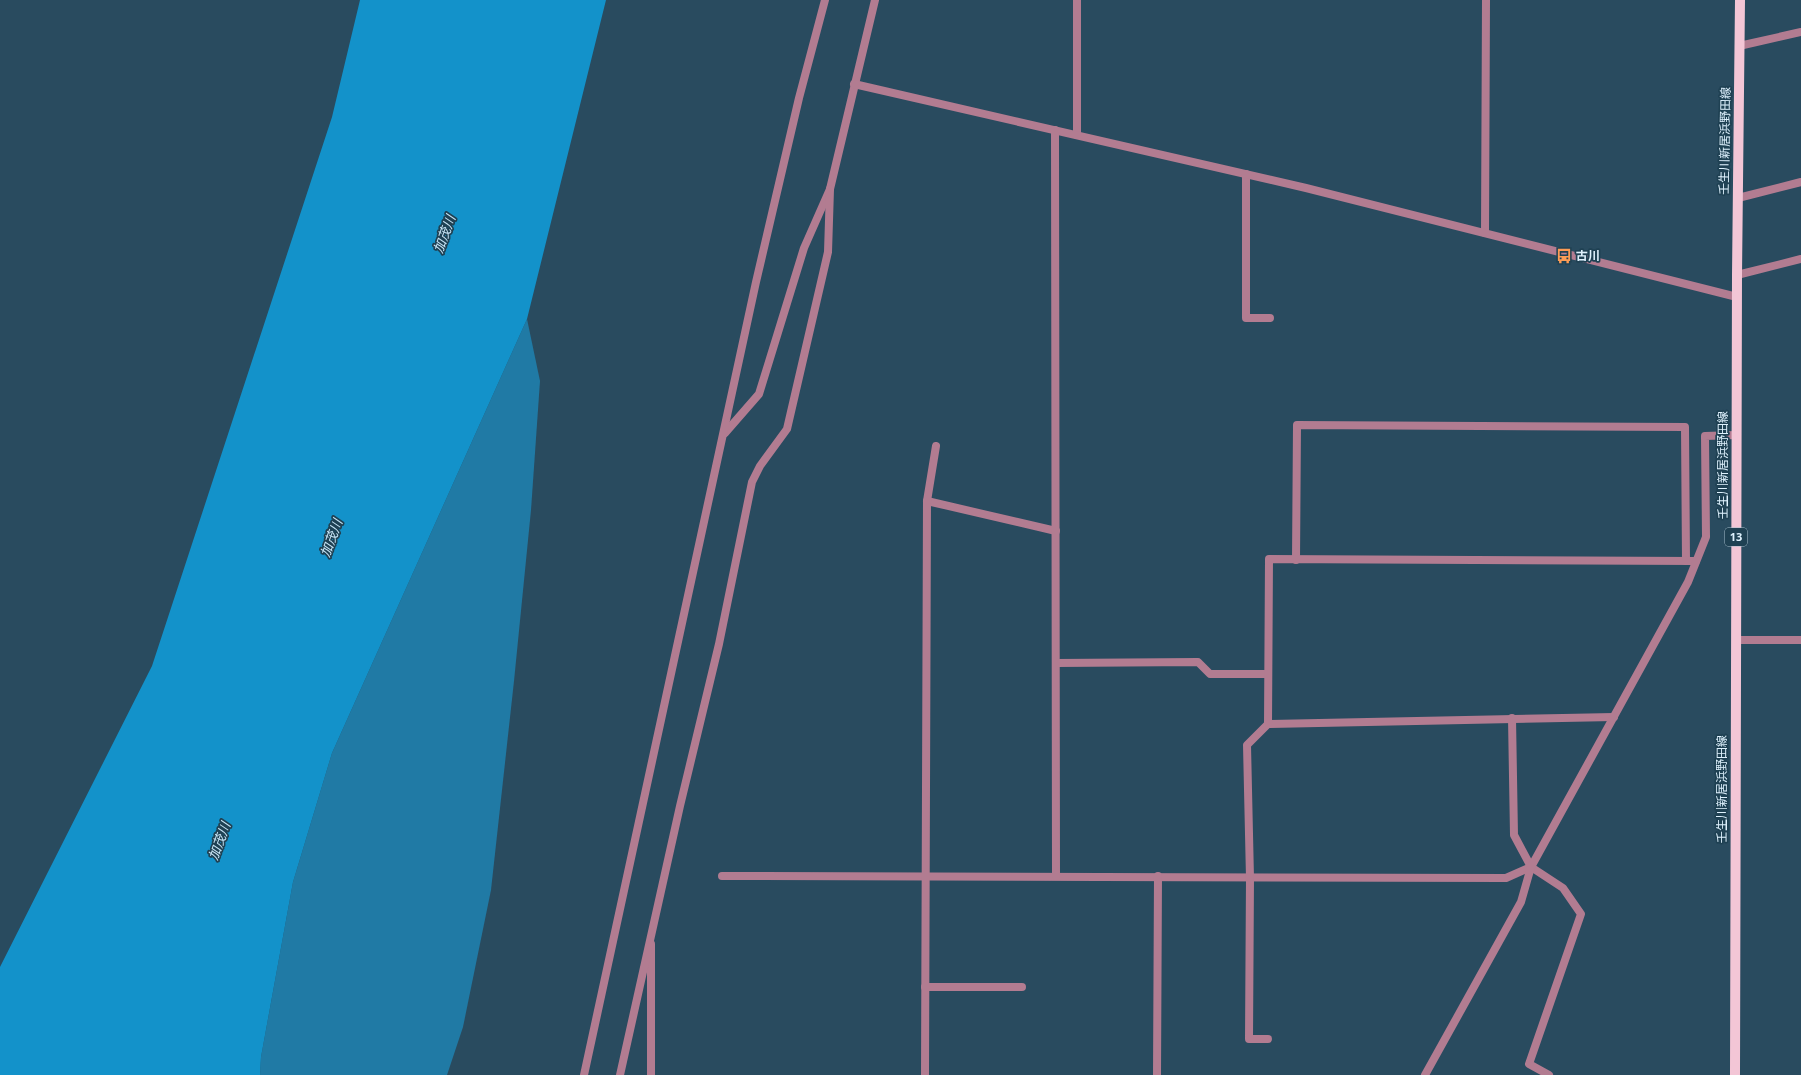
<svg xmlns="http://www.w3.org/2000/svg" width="1801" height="1075" font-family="'Open Sans','Noto Sans JP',sans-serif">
  <rect width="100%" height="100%" fill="#294b5f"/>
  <polygon fill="#207aa5" points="527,319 540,381 531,510 514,681 491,890 463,1027 447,1075 260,1075 261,1057 293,882 332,753"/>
  <polygon fill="#1392ca" points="360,0 606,0 527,319 332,753 293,882 261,1057 260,1075 0,1075 0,967 152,666 332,117"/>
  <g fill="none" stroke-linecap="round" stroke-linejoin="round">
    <polyline stroke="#b27c91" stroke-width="8" points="651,944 651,1075"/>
    <g stroke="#b27c91" stroke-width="8">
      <polyline points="1739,46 1801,32"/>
      <polyline points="1077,135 1077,0"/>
      <polyline points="1246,174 1246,318 1270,318"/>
      <polyline points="1738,198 1801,182"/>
      <polyline points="1485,233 1486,0"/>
      <polyline points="1737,275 1801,259"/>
      <polyline points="725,433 759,394 804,248 830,189 875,0"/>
      <polyline points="927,501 1056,531"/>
      <polyline points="1296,560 1297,425 1685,427 1686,561"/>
      <polyline points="1736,640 1801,640"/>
      <polyline points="1056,663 1198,662 1210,674 1268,674"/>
      <polyline points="1512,718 1514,835 1531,867 1563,888 1581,914 1529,1064 1549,1075"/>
      <polyline points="1268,724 1614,717"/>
      <polyline points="722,876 1506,878 1531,867"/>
      <polyline points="925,987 1022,987"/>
      <polyline points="1268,1039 1249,1039 1250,878 1247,745 1268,724 1269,559 1696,561"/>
      <polyline points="584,1075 756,282 799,98 825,0"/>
      <polyline points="620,1075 680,806 719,644 752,482 760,466 787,429 828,252 830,189"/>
      <polyline points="925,1075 927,501 936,446"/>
      <polyline points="1157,1075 1158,876"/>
      <polyline points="1425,1075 1521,902 1531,867 1688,582 1706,537 1705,436 1736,435"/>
    </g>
    <g stroke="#b27c91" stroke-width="8">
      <polyline points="854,84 1306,188 1737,297"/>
      <polyline points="1055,130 1056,876"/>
    </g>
    <polyline stroke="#f3c6d6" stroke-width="10" points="1735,1075 1737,275 1740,0"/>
  </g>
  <defs>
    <symbol id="bus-bare" viewBox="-9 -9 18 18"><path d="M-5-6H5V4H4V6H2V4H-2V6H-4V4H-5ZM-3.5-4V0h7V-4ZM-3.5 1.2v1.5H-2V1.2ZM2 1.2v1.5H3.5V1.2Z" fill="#fd9c55" stroke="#1f4153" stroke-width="2.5" paint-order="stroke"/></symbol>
  </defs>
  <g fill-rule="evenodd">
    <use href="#bus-bare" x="1553" y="245" width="22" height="22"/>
  </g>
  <g text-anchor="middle" stroke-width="3.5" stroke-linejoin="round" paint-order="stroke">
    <rect fill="#1f4153" stroke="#a5bcca" stroke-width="1" x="1725" y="528" width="22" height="18" rx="3"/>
    <g font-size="11" font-weight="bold" fill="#def1fd">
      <text x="1736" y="541">13</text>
    </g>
    <g font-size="12" fill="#def1fd" stroke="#1f4153">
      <text transform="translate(1725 141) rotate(-89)" y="4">壬生川新居浜野田線</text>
      <text transform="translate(1723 465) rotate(-90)" y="4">壬生川新居浜野田線</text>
      <text transform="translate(1722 789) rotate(-90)" y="4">壬生川新居浜野田線</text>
    </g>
    <g font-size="12" font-weight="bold" fill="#def1fd" stroke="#1f4153" text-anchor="start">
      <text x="1576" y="260">古川</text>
    </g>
    <g font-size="13" font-style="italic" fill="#cae7f8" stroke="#1f4153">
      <text transform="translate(444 234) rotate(-70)" y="5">加茂川</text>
      <text transform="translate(331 538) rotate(-70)" y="5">加茂川</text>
      <text transform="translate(219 841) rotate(-70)" y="5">加茂川</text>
    </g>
  </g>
</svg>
